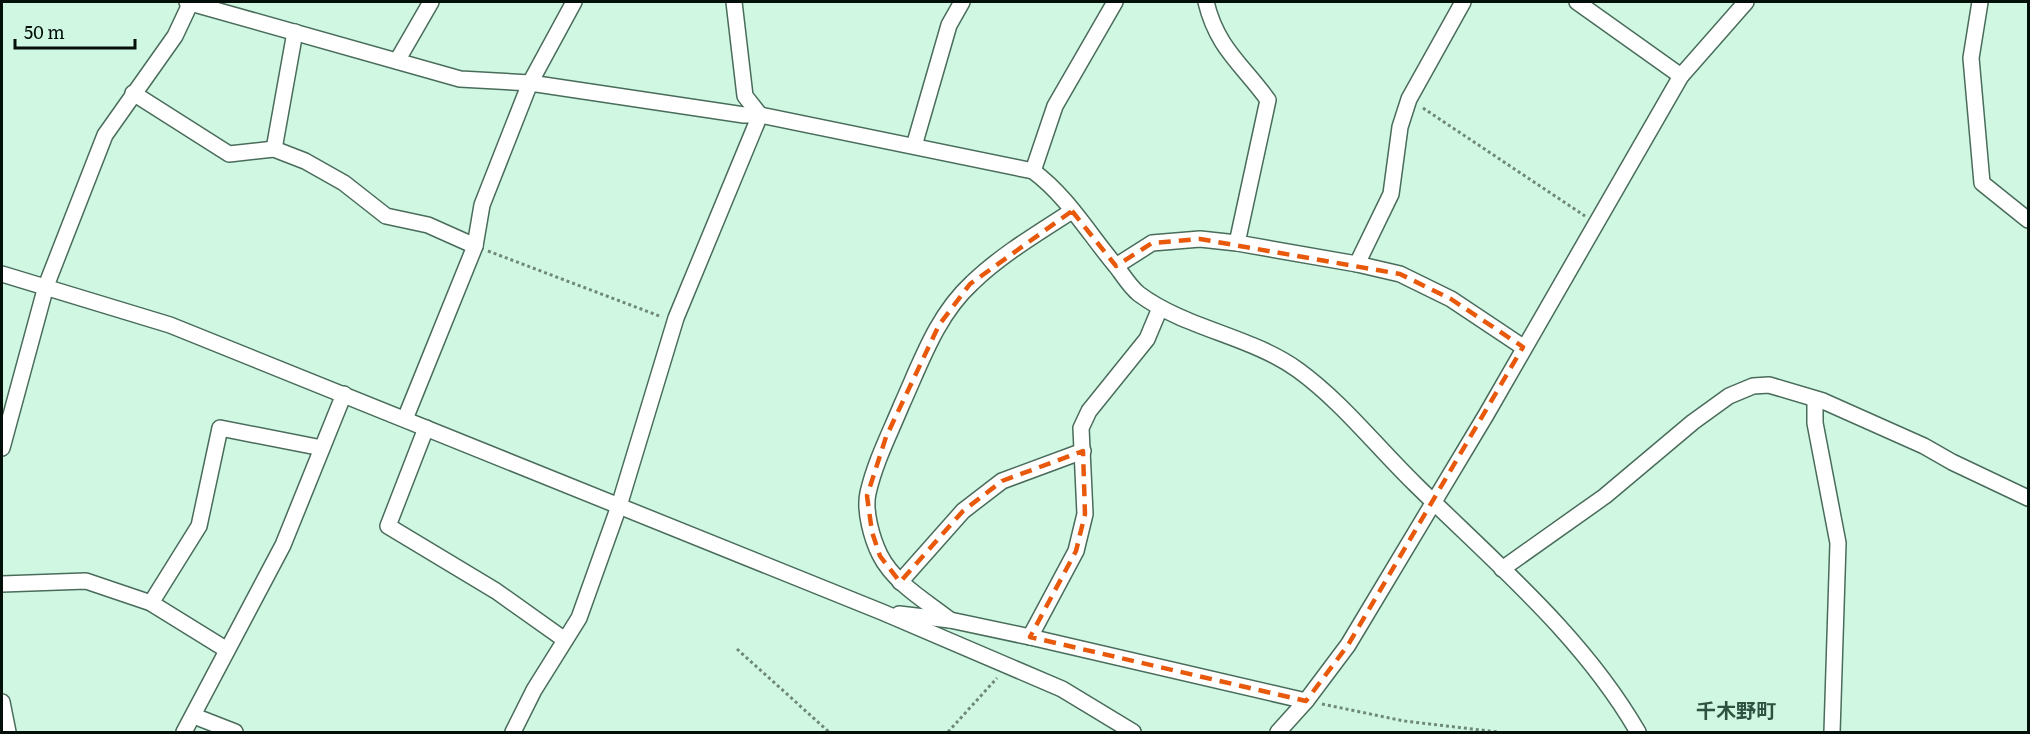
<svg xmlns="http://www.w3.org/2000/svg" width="2030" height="734" font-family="Literata,'Noto Sans JP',serif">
  <rect width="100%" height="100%" fill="#d0f7e2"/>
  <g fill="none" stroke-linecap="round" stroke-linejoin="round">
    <defs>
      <g id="minor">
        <path d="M187 2 460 79 530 83 744 115H760L1033 171C1067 196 1089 234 1116 266 1123 275 1130 287 1139 294 1186 329 1251 336 1298 370 1342 402 1376 446 1415 484 1494 562 1582 635 1638 732"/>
        <polyline points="734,2 745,96 760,115"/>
        <path d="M1206 2C1217 48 1242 64 1268 100L1237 243"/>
        <polyline points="1577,2 1681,76"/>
        <polyline points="1980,2 1971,58 1982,183 2028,220"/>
        <polyline points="397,61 431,2"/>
        <polyline points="133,93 229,154 274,149 305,161 344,183 386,216 428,225 475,246"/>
        <polyline points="914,146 949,25 962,2"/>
        <polyline points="274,149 295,32"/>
        <polyline points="1033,171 1055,106 1115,2"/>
        <polyline points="1357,264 1391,194 1400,127 1409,99 1463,2"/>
        <polyline points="1116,266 1152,243 1200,239 1237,243 1357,264 1400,274 1451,299 1523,347"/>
        <polyline points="2,274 170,325 882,612 1062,689 1133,732"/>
        <polyline points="1815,399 1815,423 1838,543 1832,732"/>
        <polyline points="405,419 475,246 482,205 530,83 574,2"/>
        <polyline points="426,428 388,526 496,591 565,640"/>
        <polyline points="2,448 46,286 105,135 175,36 191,2"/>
        <polyline points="1502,569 1605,496 1693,422 1729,396 1753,386 1769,385 1823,401 1924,446 1952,462 2028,498"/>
        <polyline points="900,582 963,511 1002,481 1083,451"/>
        <polyline points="2,584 86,581 151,603 227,650"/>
        <polyline points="151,603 199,526 220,428 322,448"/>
        <polyline points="899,614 950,620 1030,637 1306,701"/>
        <path d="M950 620C926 601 894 583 880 555 872 539 864 511 868 493 875 462 890 433 902 404 921 362 937 315 972 283 1001 255 1038 233 1072 211"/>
        <polyline points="1030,637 1076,551 1085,514 1081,428 1089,411 1147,339 1160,308"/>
        <polyline points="2,702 8,732"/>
        <polyline points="194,716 235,732"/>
        <polyline points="184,732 283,545 344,394"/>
        <polyline points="513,732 534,690 579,618 619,506 676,318 760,115"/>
        <polyline points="1278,732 1306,701 1348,645 1486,415 1681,76 1746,2"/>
      </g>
    </defs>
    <use href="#minor" stroke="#496c5b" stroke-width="18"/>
    <g stroke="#6e887a" stroke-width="3" stroke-dasharray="3 3" stroke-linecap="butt">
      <polyline points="1423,108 1585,216"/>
      <polyline points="488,251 662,317"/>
      <polyline points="737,649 829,732"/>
      <polyline points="1322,704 1404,721 1498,732"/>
      <polyline points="948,732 997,678"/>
    </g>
    <use href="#minor" stroke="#fff" stroke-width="15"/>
  </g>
  <path fill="none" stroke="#e8590c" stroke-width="4.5" stroke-dasharray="12 8" stroke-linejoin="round" d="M1072 211 1116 266 1152 243 1200 239 1400 274 1451 299 1523 347 1348 645 1306 701 1030 637 1076 551 1085 514 1083 451 1002 481 963 511 900 582 880 556 872 532 867 496 886 437 939 325 970 284Z"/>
  <g text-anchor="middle" stroke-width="4.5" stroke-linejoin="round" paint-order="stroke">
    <g font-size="20" font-weight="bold" fill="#2e5140" stroke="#d0f7e2">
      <text x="1736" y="718">千木野町</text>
    </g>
  </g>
  <rect width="2030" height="734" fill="none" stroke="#030f09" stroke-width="6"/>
  <path d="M15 39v9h120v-9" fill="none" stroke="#030f09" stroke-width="3"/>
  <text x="24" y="39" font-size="18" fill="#030f09" stroke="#d0f7e2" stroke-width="4.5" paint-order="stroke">50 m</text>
</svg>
